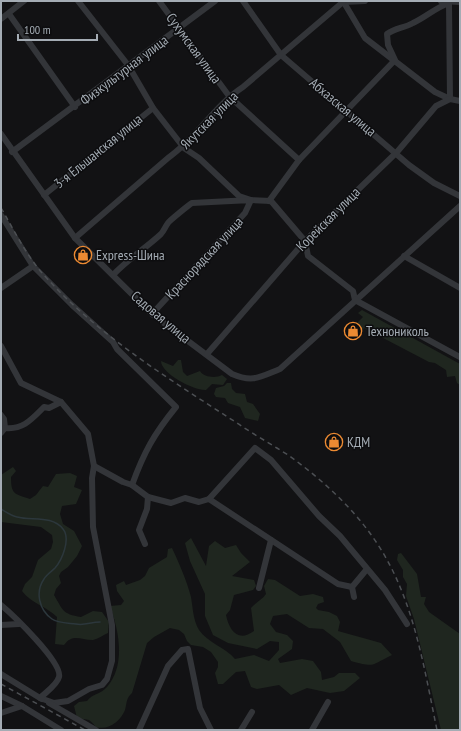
<svg xmlns="http://www.w3.org/2000/svg" width="461" height="731" font-family="'PT Sans Narrow',sans-serif">
  <rect width="100%" height="100%" fill="#121214"/>
  <g fill="#1f261f">
    <polygon points="362,310 460,364 460,385 457,383 455,376 447,377 446,370 435,363 429,362 364,328 363,330 357,326 357,323 363,317 358,313"/>
    <path d="M178 360H181L183 372 187 376 200 371C204 378 217 378 222 375L227 379 223 385 212 384 206 390C195 391 161 374 161 361L173 366Z"/>
    <polygon points="227,383 231,383 232,389 236,393 245,394 247,402 253,404 260,414 258,421 245,418 240,407 228,403 225,398 216,397 214,394 216,388 224,386"/>
    <path d="M13 467 16 471 11 477C11 494 14 494 30 499L36 495 43 486 48 487 56 474 70 473 77 476 74 487 82 490 76 504 62 506 60 514 63 524 74 531 82 546 77 556 68 567 61 572 59 576 61 583 56 589 54 595C63 610 62 614 81 617L93 611 102 612 109 622 108 633C103 635 98 639 93 640 80 640 73 633 64 645L55 644 57 617C46 606 32 604 22 591L25 584 32 577 38 560 51 549 53 542 52 535 41 527 1 522V475Z"/>
    <path d="M191 538 206 566 209 546 215 541 225 548 236 545 241 553 250 562 232 576 254 580 256 586 253 590 234 595 230 610 226 615C229 630 238 643 254 631L251 608C256 602 262 600 266 594L264 586 268 579 275 580 300 596 313 594 323 597 324 602 318 604 316 608 318 610 329 612 337 616 340 622 338 631 381 643 392 655C371 665 376 668 351 661L340 642 323 629 309 628 287 614 273 616 270 624 276 632 287 635 293 641 292 649 278 659 280 663 302 659 313 661 321 672 322 680 334 677 339 673H355L360 678 344 691 330 693 307 688 291 695 279 685 257 689 251 687 245 671 236 672 223 684H218L215 673 218 667V662L211 652 203 647 191 645 187 641 184 634 179 630 170 628 154 637 147 643 132 693C126 698 127 703 125 710 121 720 109 731 96 727 94 725 92 722 89 720 86 719 81 719 77 718L74 706 79 702 87 701C92 694 101 694 107 687 126 665 119 631 110 606L121 605 124 601 117 591 116 585 124 581 126 585 140 580 145 576 149 568 167 557 168 549 172 548C179 563 187 581 191 597 193 609 193 620 199 630 208 643 225 647 235 659L254 655 269 661 279 650V642L270 641 257 649 228 643 213 635 205 616V594L190 561 185 543Z"/>
    <polygon points="401,553 417,574 421,597 426,597 424,604 429,612 460,634 460,730 441,730 414,619 406,596 407,584 403,577 403,570 397,560 398,554"/>
  </g>
  <g fill="none" stroke-linecap="round" stroke-linejoin="round">
    <path stroke="#2c373c" stroke-width="1.5" d="M1 509C6 512 12 516 17 517 32 521 52 515 63 529 71 539 62 560 55 568 51 572 46 575 44 579 35 592 39 610 52 619 57 623 69 623 76 624 84 626 91 622 100 622"/>
    <g stroke="#333539" stroke-width="6">
      <polyline points="78,1 128,65 153,108 184,148 199,158 239,196 251,200 271,201 305,241 308,256 353,291 355,300"/>
      <polyline points="159,1 229,96 299,160"/>
      <polyline points="243,1 281,55 409,165 434,183 460,196"/>
      <polyline points="343,1 365,38 435,92 450,99 460,101"/>
      <polyline points="441,1 460,2"/>
      <polyline points="343,2 365,1"/>
      <polyline points="9,14 75,107"/>
      <polyline points="1,19 24,1"/>
      <path d="M1 134 75 238 152 314 232 374C253 383 260 377 280 369L460 206"/>
      <polyline points="12,152 215,1"/>
      <polyline points="44,195 153,108"/>
      <path d="M269 201 299 160 395 60 388 45 387 34C395 28 404 28 413 23 426 17 435 8 449 3L450 99"/>
      <path d="M1 215 33 266 72 305 113 342 117 349 176 407C154 434 144 452 132 485"/>
      <path d="M75 238 168 158C197 138 214 106 243 87L343 2"/>
      <polyline points="404,256 460,288"/>
      <path d="M113 275C128 259 146 248 161 234 164 231 165 227 168 223 169 221 190 204 192 203L251 200 245 213 152 314"/>
      <polyline points="1,288 33,266"/>
      <polyline points="355,300 460,357"/>
      <polyline points="1,346 21,383 61,402 88,434 94,466 92,478 93,527 112,625 112,661 107,679 102,685 89,689 68,701 54,703 40,698 1,674"/>
      <polyline points="207,354 305,241 397,152 436,106 450,99"/>
      <polyline points="1,415 4,419 5,428"/>
      <path d="M1 433 5 428C23 430 32 419 44 407L49 408 61 402"/>
      <polyline points="94,466 123,482 132,485 148,497 171,503 185,498 199,502 209,499 338,584 352,587"/>
      <polyline points="209,499 255,448 271,460 319,516 340,536 385,590 407,624"/>
      <polyline points="145,544 139,530 147,509 148,497"/>
      <polyline points="259,588 271,540"/>
      <polyline points="354,597 352,587 367,569"/>
      <path d="M1 605C13 615 63 663 59 677 57 685 46 692 40 698L42 699"/>
      <polyline points="1,625 19,624"/>
      <polyline points="1,696 22,706 61,730"/>
      <polyline points="49,703 96,730"/>
      <polyline points="1,713 22,706"/>
      <polyline points="139,730 168,666 182,650 188,649 200,708 211,730"/>
      <polyline points="241,730 252,712"/>
      <polyline points="312,730 328,702"/>
    </g>
    <g stroke="#4c4f53" stroke-width="1.5" stroke-dasharray="5 4" stroke-linecap="butt">
      <path d="M1 208C14 230 26 255 43 274 97 335 169 379 237 423 253 434 271 444 288 455 319 477 350 505 372 536 413 593 423 663 437 730"/>
      <polyline points="1,684 85,730"/>
    </g>
  </g>
  <defs>
    <symbol id="shop-ring" viewBox="-11 -11 22 22"><circle r="9.5" fill="#0d0d0f" stroke="#ec8a32" stroke-width="1.5"/><path d="M-5-2.5h2.3a2.7 3.5 0 0 1 5.4 0H5L5.5 6h-11ZM-1.5-2.5h3a1.5 2.3 0 0 0-3 0Z" fill="#ec8a32"/></symbol>
  </defs>
  <g fill-rule="evenodd">
    <use href="#shop-ring" x="73" y="245" width="20" height="20"/>
    <use href="#shop-ring" x="343" y="321" width="20" height="20"/>
    <use href="#shop-ring" x="324" y="432" width="20" height="20"/>
  </g>
  <g text-anchor="middle" stroke-width="3" stroke-linejoin="round" paint-order="stroke">
    <g font-size="14" fill="#a4acb4" stroke="#0d0d0f">
      <text transform="translate(194 48) rotate(54)" y="5">Сухумская улица</text>
      <text transform="translate(124 70) rotate(-37)" y="5">Физкультурная улица</text>
      <text transform="translate(343 107) rotate(40)" y="5">Абхазская улица</text>
      <text transform="translate(209 120) rotate(-45)" y="5">Якутская улица</text>
      <text transform="translate(98 151) rotate(-39)" y="5">3-я Ельшанская улица</text>
      <text transform="translate(328 219) rotate(-45)" y="5">Корейская улица</text>
      <text transform="translate(204 258) rotate(-47)" y="5">Краснорядская улица</text>
      <text transform="translate(161 317) rotate(40)" y="5">Садовая улица</text>
    </g>
    <g font-size="14" fill="#a4acb4" stroke="#0d0d0f" text-anchor="start">
      <text x="96" y="260">Express-Шина</text>
      <text x="366" y="336">Технониколь</text>
      <text x="347" y="447">КДМ</text>
    </g>
  </g>
  <rect width="461" height="731" fill="none" stroke="#a4acb4" stroke-width="4"/>
  <path d="M18 34v6h79v-6" fill="none" stroke="#a4acb4" stroke-width="2"/>
  <text x="24" y="34" font-size="12" fill="#a4acb4" stroke="#0d0d0f" stroke-width="3" paint-order="stroke">100 m</text>
</svg>
